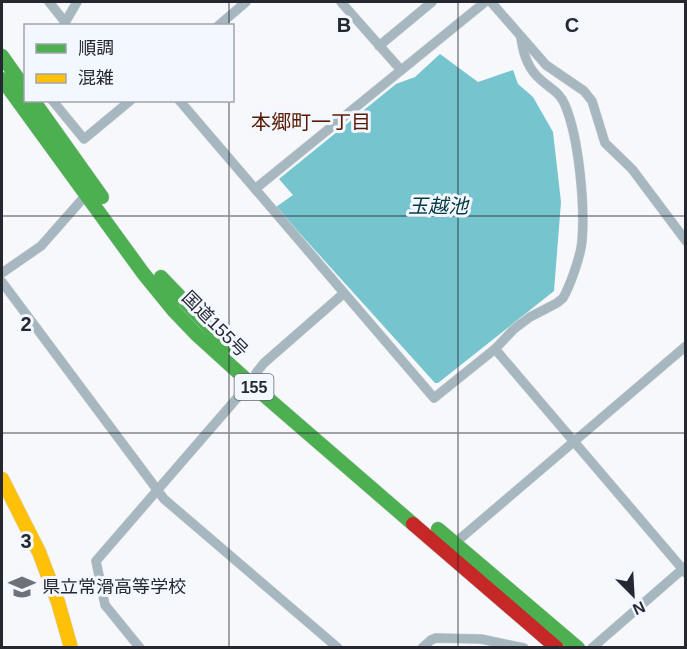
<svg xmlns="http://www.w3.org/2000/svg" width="687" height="649" font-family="Helvetica,'Noto Sans JP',sans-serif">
  <rect width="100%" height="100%" fill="#f6f8fc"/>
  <polygon fill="#76c4ce" points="440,54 478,82 513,70 518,84 533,97 553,132 561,202 554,291 438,383 435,383 276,207 293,195 279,179 396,84 415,77"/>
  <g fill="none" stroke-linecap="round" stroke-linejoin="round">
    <defs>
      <g id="street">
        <polyline points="49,2 65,22"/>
        <polyline points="341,2 400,69"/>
        <polyline points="491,2 546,65 584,91 592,101 605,143 632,169 686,241"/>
        <polyline points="63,26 77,2"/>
        <polyline points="218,26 246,2"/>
        <polyline points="379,46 432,2"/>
        <polyline points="52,100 84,139 131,100"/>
        <path d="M179 100 434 398 495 349 514 329 530 317 557 303 563 298C570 286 581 255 582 241 585 205 579 138 565 105 560 92 549 88 540 79 528 69 523 53 521 38"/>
        <polyline points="255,189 485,2"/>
        <polyline points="2,273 41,246 86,195"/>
        <polyline points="2,282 164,499 338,648"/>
        <polyline points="495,349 686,573"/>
        <polyline points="256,373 264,363 343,294"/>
        <polyline points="455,543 686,346"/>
        <polyline points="140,648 105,605 96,561 250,383"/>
        <polyline points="422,648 431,640 436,638 481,639 524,648"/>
        <polyline points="592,648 685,567"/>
      </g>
      <g id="fast">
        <polyline points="2,56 26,90"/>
        <polyline points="2,79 143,273 174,311 196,334 250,383 413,524"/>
        <polyline points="33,100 102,197"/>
        <polyline points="161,277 227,346"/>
        <polyline points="438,529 578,648"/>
      </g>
      <polyline id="slow" points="2,479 39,552 58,602 71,648"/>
      <polyline id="jam" points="413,524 557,648"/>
    </defs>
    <use href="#street" stroke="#d1d3d6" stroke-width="10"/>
    <use href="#fast" stroke="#d1d3d6" stroke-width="15"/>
    <use href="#slow" stroke="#d1d3d6" stroke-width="15"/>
    <use href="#jam" stroke="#d1d3d6" stroke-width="15"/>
    <use href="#street" stroke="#a6b7c0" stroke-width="9"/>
    <use href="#fast" stroke="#4caf50" stroke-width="14"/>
    <use href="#slow" stroke="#ffc107" stroke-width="14"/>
    <use href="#jam" stroke="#c62828" stroke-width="14"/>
  </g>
  <path fill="none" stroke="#25282f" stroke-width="1.5" stroke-opacity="0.55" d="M229 2V26M458 2V648M229 100V648M2 216H686M2 433H686"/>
  <defs>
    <symbol id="school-bare" viewBox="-9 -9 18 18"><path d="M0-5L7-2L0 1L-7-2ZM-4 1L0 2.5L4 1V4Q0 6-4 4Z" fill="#6e7177" stroke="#f3f7ff" stroke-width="2.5" paint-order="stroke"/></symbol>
  </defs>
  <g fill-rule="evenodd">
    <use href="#school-bare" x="3" y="568" width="38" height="38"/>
  </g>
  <g text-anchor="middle" stroke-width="6" stroke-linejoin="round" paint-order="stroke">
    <rect fill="#f3f7ff" stroke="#63666d" stroke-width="1.5" x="234.5" y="374" width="39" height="26" rx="4.5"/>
    <g font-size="16" font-weight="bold" fill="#25282f">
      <text x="254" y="393">155</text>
    </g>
    <g font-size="18" fill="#25282f" stroke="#f3f7ff">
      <text transform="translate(215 324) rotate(45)" y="6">国道155号</text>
    </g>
    <g font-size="18" fill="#25282f" stroke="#f3f7ff" text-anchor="start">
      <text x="42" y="593">県立常滑高等学校</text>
    </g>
    <g font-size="20" fill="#591900" stroke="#f3f7ff">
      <text x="311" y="129">本郷町一丁目</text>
    </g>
    <g font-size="20" font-style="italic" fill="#063b41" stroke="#f3f7ff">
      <text x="438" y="213">玉越池</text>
    </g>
  </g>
  <g font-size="20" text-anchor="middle" font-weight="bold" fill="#25282f" stroke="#f3f7ff" stroke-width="6" stroke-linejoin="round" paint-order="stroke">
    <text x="344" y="32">B</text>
    <text x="572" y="32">C</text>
    <text x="26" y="331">2</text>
    <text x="26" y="548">3</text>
  </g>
  <rect width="687" height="649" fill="none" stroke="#25282f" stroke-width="6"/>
  <rect x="24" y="24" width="210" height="78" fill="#f3f7ff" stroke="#a1a4ac" stroke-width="1.5"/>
  <rect x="36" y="44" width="30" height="9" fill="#4caf50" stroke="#a1a4ac" stroke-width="1.5"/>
  <text x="78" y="54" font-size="18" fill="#25282f">順調</text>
  <rect x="36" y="74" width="30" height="9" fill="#ffc107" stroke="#a1a4ac" stroke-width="1.5"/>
  <text x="78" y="84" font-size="18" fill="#25282f">混雑</text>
  <g transform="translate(633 595) rotate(156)" stroke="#f3f7ff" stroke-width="4.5" paint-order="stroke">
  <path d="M0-4.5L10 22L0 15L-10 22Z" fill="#25282f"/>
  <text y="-9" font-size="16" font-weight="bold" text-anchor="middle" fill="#25282f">N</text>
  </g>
</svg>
